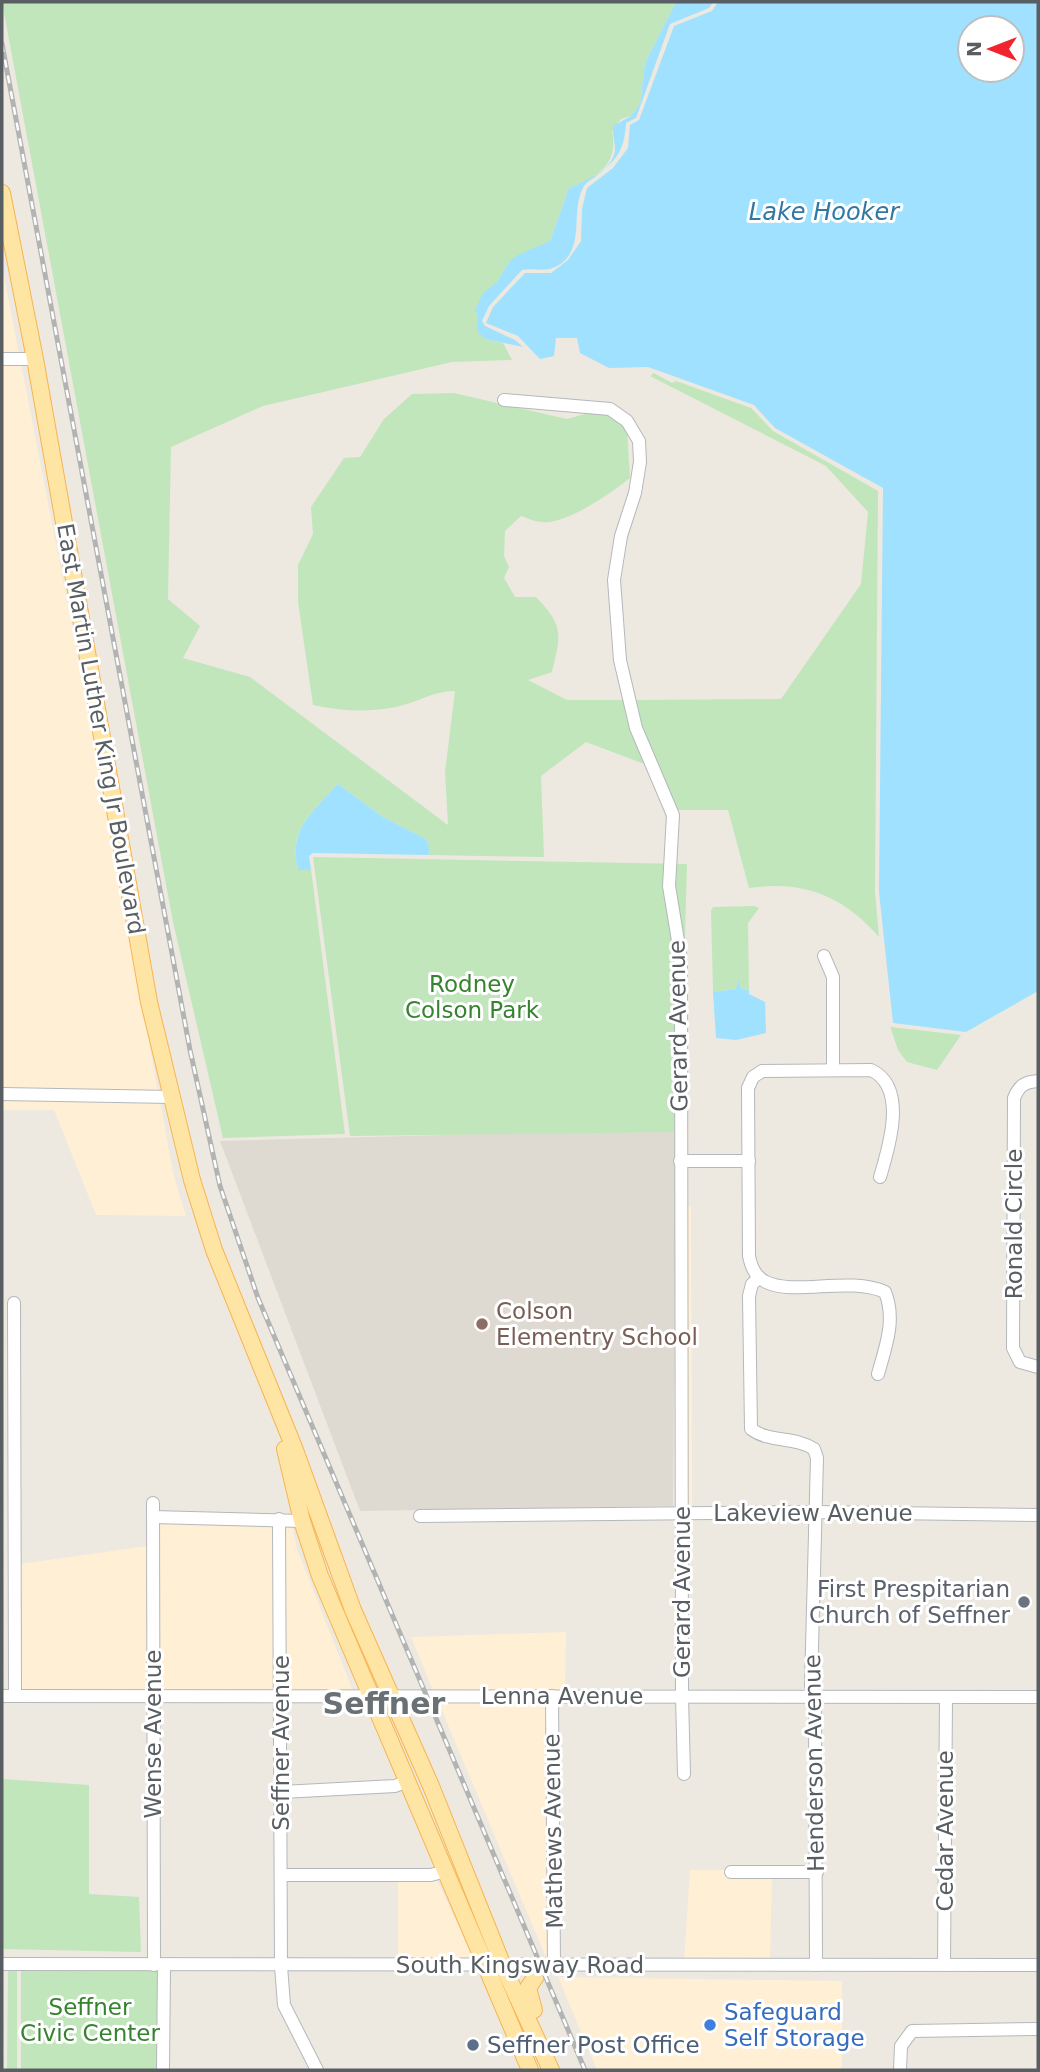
<svg xmlns="http://www.w3.org/2000/svg" width="1040" height="2072" font-family="'DejaVu Sans',sans-serif">
  <rect width="100%" height="100%" fill="#ede9e0"/>
  <g fill="#ffefd4">
    <polygon points="2,265 19,354 2,354"/>
    <polygon points="2,363 21,363 102,782 158,1092 2,1089"/>
    <polygon points="2,1098 160,1101 174,1177 186,1216 96,1215 54,1110 2,1110"/>
    <polygon points="686,1206 691,1206 692,1508 687,1508"/>
    <polygon points="158,1522 275,1524 276,1690 157,1692"/>
    <polygon points="285,1524 292,1525 297,1549 353,1691 286,1690"/>
    <polygon points="148,1535 147,1692 20,1692 20,1564 147,1546"/>
    <polygon points="566,1632 565,1691 433,1690 411,1637"/>
    <polygon points="437,1699 547,1700 549,1963 548,1962"/>
    <polygon points="690,1870 726,1870 727,1876 772,1877 770,1960 684,1960"/>
    <polygon points="436,1878 475,1961 398,1961 398,1880"/>
    <polygon points="558,1977 842,1981 842,2070 597,2070"/>
  </g>
  <polygon fill="#dfdad1" points="676,1129 673,1506 360,1511 220,1141"/>
  <g fill="#c1e6bb">
    <path d="M2 2H676L645 63 640 104 631 116 621 119 612 131C619 166 597 176 569 188L550 241 509 262 478 314 485 339 503 343 512 360 452 362 263 406 171 447 168 599 200 626 183 658 250 677 448 825 445 772 455 691C437 691 425 698 407 704 377 713 344 712 313 705L298 602V565L313 534 311 507 344 458 360 457 384 419 412 394 454 393 567 419 585 414 608 413 627 430 630 478C611 493 566 525 542 522 535 522 527 518 521 516L505 531 504 556 509 567 504 578 515 597H536C564 626 561 634 552 672L528 680 567 700H625L647 765 586 742 541 776 544 857 428 855 430 850 426 839 383 817 338 784C312 813 288 828 298 869H311L345 1134 223 1138 173 922Z"/>
    <path d="M654 373 672 383 676 381 751 408 773 431 878 491 875 892 879 937C843 896 804 880 749 888L728 810H676L641 727 635 700 781 699 861 584 868 512 826 466 650 376Z"/>
    <polygon points="313,857 687,864 683,1008 685,1132 350,1136"/>
    <polygon points="754,906 759,908 748,923 749,990 741,989 739,980 737,989 713,992 711,911 713,907"/>
    <polygon points="890,1026 891,1027 961,1035 937,1070 907,1062 898,1050"/>
    <polygon points="2,1779 89,1785 89,1894 139,1897 141,1952 2,1949"/>
    <polygon points="8,1969 17,1969 17,2070 7,2070"/>
    <polygon points="21,1970 160,1970 158,2070 21,2070"/>
  </g>
  <g fill="#9fe1ff" fill-rule="evenodd">
    <path d="M676 2H713L709 8 670 24 636 118 626 123C624 152 617 159 595 177 591 180 585 183 583 188 569 213 589 256 550 269 542 271 531 268 522 270L489 306 482 321 485 326 515 340 523 347 485 339 477 331 478 314 475 311 483 293 497 282 509 262 518 255 550 241 569 188C585 181 614 170 615 149 615 141 612 134 613 126L631 116 640 104 645 63Z"/>
    <path d="M718 2H1038V991L966 1032 893 1023 879 892 883 488 775 428 754 405 648 367 609 368 580 353 577 338H556L554 356 540 359 518 336 486 323 493 307 525 273H551L568 260 581 241 582 209 587 188 613 168 628 148 630 125 639 120 674 26 712 11ZM970 28H1012V70H970Z"/>
    <path d="M338 784 383 817 426 839 430 850 428 855 313 853 309 856 311 869 298 870C288 828 312 813 338 784Z"/>
    <polygon points="739,979 741,989 749,990 749,994 765,1002 766,1033 736,1040 716,1038 713,992 736,989"/>
  </g>
  <g fill="none" stroke-linecap="round" stroke-linejoin="round">
    <defs>
      <g id="minor">
        <polyline points="2,359 35,359"/>
        <polyline points="504,400 610,409 627,421 639,441 640,462 635,493 621,536 614,580 620,660 636,728 673,815 669,886 681,959 682,1697 684,1774"/>
        <polyline points="824,956 833,977 833,1070"/>
        <path d="M1038 1081C1024 1082 1019 1086 1014 1098L1013 1348 1020 1362 1038 1367"/>
        <polyline points="2,1094 172,1097"/>
        <polyline points="680,1161 749,1161"/>
        <path d="M759 1278 752 1284 749 1296 751 1429C770 1443 794 1436 814 1449L817 1458 811 1685 815 1714 816 1965"/>
        <polyline points="14,1303 15,1696"/>
        <path d="M878 1374C886 1346 896 1319 885 1292 849 1276 795 1296 766 1282 755 1277 751 1267 749 1256L748 1088 753 1077 762 1071 871 1070C908 1087 889 1147 880 1177"/>
        <polyline points="153,1503 154,1965"/>
        <polyline points="420,1516 813,1512 1038,1515"/>
        <polyline points="153,1517 302,1521"/>
        <polyline points="279,1519 281,1966 284,2005 317,2070"/>
        <polyline points="2,1696 1038,1697"/>
        <polyline points="552,1696 554,1967"/>
        <polyline points="282,1792 395,1786 408,1781"/>
        <polyline points="731,1872 817,1872"/>
        <polyline points="281,1875 431,1875 446,1871"/>
        <polyline points="2,1964 1038,1965"/>
        <polyline points="944,1965 946,1697"/>
        <polyline points="163,2070 164,1965"/>
        <polyline points="900,2070 901,2046 912,2031 1038,2029"/>
      </g>
      <g id="major">
        <polyline points="2,193 35,359 149,1002 192,1180 214,1250 295,1450 353,1610 431,1786 503,1966 551,2070"/>
        <polyline points="285,1449 302,1521 320,1576 530,2070"/>
        <polyline points="534,2010 528,1988 542,1967"/>
      </g>
    </defs>
    <use href="#minor" stroke="#b4b8bc" stroke-width="14"/>
    <use href="#major" stroke="#f8b34f" stroke-width="18"/>
    <use href="#minor" stroke="#fff" stroke-width="12"/>
    <use href="#major" stroke="#ffe5a4" stroke-width="16"/>
    <defs>
      <polyline id="rail" points="2,44 190,1050 220,1186 258,1298 585,2070"/>
    </defs>
    <use href="#rail" stroke="#b2b3b3" stroke-width="5"/>
    <use href="#rail" stroke="#fff" stroke-width="2.5" stroke-dasharray="8" stroke-linecap="butt"/>
  </g>
  <circle fill="#8d6e63" stroke="#fff" stroke-width="2.5" cx="482" cy="1324" r="7"/>
  <circle fill="#6b7280" stroke="#fff" stroke-width="2.5" cx="1024" cy="1602" r="7"/>
  <circle fill="#3f7fe0" stroke="#fff" stroke-width="2.5" cx="710" cy="2025" r="7"/>
  <circle fill="#5c6f8a" stroke="#fff" stroke-width="2.5" cx="473" cy="2045" r="7"/>
  <g text-anchor="middle" stroke-width="6" stroke-linejoin="round" paint-order="stroke">
    <g font-size="23" fill="#595e62" stroke="#fff">
      <text transform="translate(101 729) rotate(80)" y="8">East Martin Luther King Jr Boulevard</text>
      <text transform="translate(678 1026) rotate(-91)" y="8">Gerard Avenue</text>
      <text transform="translate(1014 1224) rotate(-90)" y="8">Ronald Circle</text>
      <text x="813" y="1521">Lakeview Avenue</text>
      <text transform="translate(682 1592) rotate(-90)" y="8">Gerard Avenue</text>
      <text x="562" y="1704">Lenna Avenue</text>
      <text transform="translate(153 1734) rotate(-90)" y="8">Wense Avenue</text>
      <text transform="translate(281 1743) rotate(-90)" y="8">Seffner Avenue</text>
      <text transform="translate(814 1763) rotate(-91)" y="8">Henderson Avenue</text>
      <text transform="translate(553 1831) rotate(-91)" y="8">Mathews Avenue</text>
      <text transform="translate(945 1831) rotate(-90)" y="8">Cedar Avenue</text>
      <text x="520" y="1973">South Kingsway Road</text>
    </g>
    <g font-size="23" fill="#36832f" stroke="#fff">
      <text x="472" y="992">Rodney<tspan x="472" dy="26">Colson Park</tspan></text>
      <text x="90" y="2015">Seffner<tspan x="90" dy="26">Civic Center</tspan></text>
    </g>
    <g font-size="23" fill="#785e54" stroke="#fff" text-anchor="start">
      <text x="496" y="1319">Colson<tspan x="496" dy="26">Elementry School</tspan></text>
    </g>
    <g font-size="23" fill="#5b616d" stroke="#fff" text-anchor="end">
      <text x="1010" y="1597">First Prespitarian<tspan x="1010" dy="26">Church of Seffner</tspan></text>
    </g>
    <g font-size="23" fill="#366cbe" stroke="#fff" text-anchor="start">
      <text x="724" y="2020">Safeguard<tspan x="724" dy="26">Self Storage</tspan></text>
    </g>
    <g font-size="23" fill="#4e5e75" stroke="#fff" text-anchor="start">
      <text x="487" y="2053">Seffner Post Office</text>
    </g>
    <g font-size="24" font-style="italic" fill="#3378a3" stroke="#fff">
      <text x="824" y="220">Lake Hooker</text>
    </g>
    <g font-size="30" font-weight="bold" fill="#6a7174" stroke="#fff">
      <text x="384" y="1714">Seffner</text>
    </g>
  </g>
  <rect width="1040" height="2072" fill="none" stroke="#595e62" stroke-width="7"/>
  <g transform="translate(991 49) rotate(270)"><circle r="33" fill="#ffffff" stroke="#bdbfc0" stroke-width="2"/>
  <path d="M0-5L12 26L0 18L-12 26Z" fill="#f1232d"/>
  <text y="-10" font-size="19" font-weight="bold" text-anchor="middle" fill="#595e62">N</text>
  </g>
</svg>
